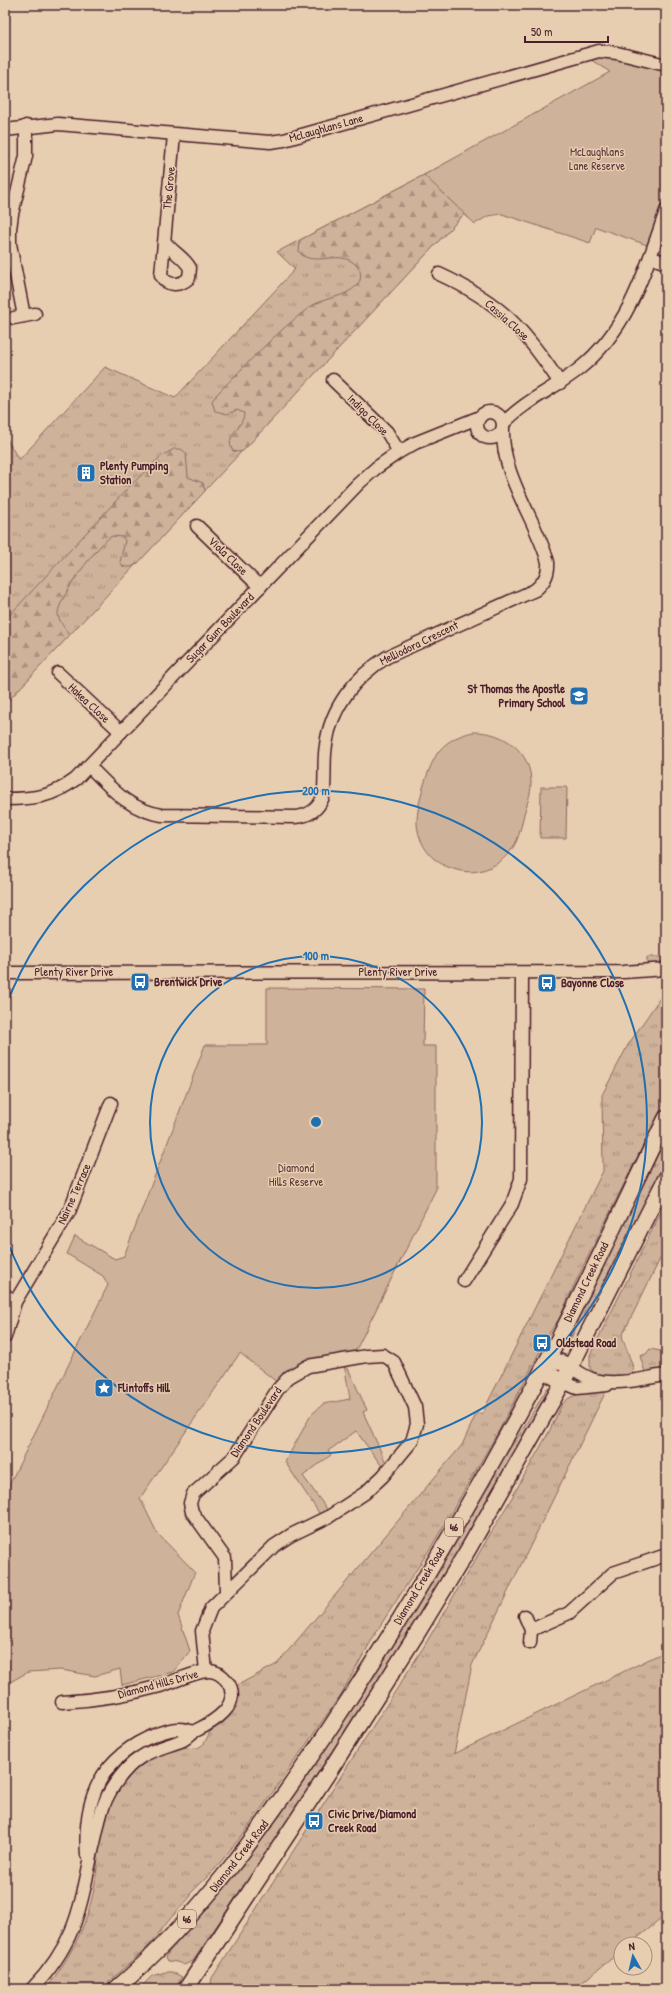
<svg xmlns="http://www.w3.org/2000/svg" width="671" height="1994" font-family="'Patrick Hand',sans-serif">
  <defs>
    <pattern id="grass-tufts" width="24" height="20" patternUnits="userSpaceOnUse"><rect width="24" height="20" fill="#cfb29a"/><path d="M3 7l-1-3M5 7V3M7 7l1-3M15 17l-1-3M17 17v-4M19 17l1-3" fill="none" stroke="#aa907e"/></pattern>
    <pattern id="forest-firs" width="22" height="20" patternUnits="userSpaceOnUse"><rect width="22" height="20" fill="#cfb29a"/><path d="M5 1l3.5 6h-7zM16 11l3.5 6h-7z" fill="#aa907e"/></pattern>
  </defs>
  <rect width="100%" height="100%" fill="#e8ceb0"/>
  <filter id="ink" filterUnits="userSpaceOnUse"><feTurbulence type="fractalNoise" baseFrequency=".025" numOctaves="2"/><feDisplacementMap in="SourceGraphic" scale="8" xChannelSelector="R" yChannelSelector="G"/><feConvolveMatrix kernelMatrix="1 2 1 2 8 2 1 2 1" color-interpolation-filters="sRGB"/></filter>
  <g filter="url(#ink)">
    <g fill="url(#grass-tufts)" stroke="#8c6862">
      <polygon points="424,175 464,214 5,704 5,436 19,460 105,367 175,398 295,269 277,252"/>
      <polygon points="647,957 666,957 666,965 647,964"/>
      <path d="M666 989V1099L576 1281 559 1319 550 1332 497 1434 433 1544 378 1629 340 1696 247 1829 215 1869 190 1894 191 1896 170 1919 148 1947 101 1989H46C67 1961 84 1933 92 1898 101 1861 96 1820 118 1787 130 1770 159 1747 180 1747 187 1747 194 1751 201 1746 206 1743 207 1736 211 1731 225 1717 238 1709 236 1686L277 1664 462 1445 477 1412 482 1414 603 1171 602 1095 628 1045Z"/>
      <polygon points="666,1138 666,1162 607,1280 585,1311 566,1348 562,1346"/>
      <path d="M666 1202V1247L622 1336 634 1370C625 1380 598 1381 590 1368V1355Z"/>
      <polygon points="650,1349 666,1352 666,1369 645,1372 640,1356 646,1354"/>
      <polygon points="547,1388 551,1389 452,1566 355,1720 193,1961 184,1965 177,1962 168,1961 166,1957 169,1952 227,1886 290,1799 498,1466 523,1429"/>
      <polygon points="607,1389 472,1665 454,1754 666,1651 666,1915 630,1944 621,1944 621,1951 574,1989 210,1989 212,1978 423,1648 511,1499 550,1430 562,1404 569,1398 578,1394"/>
      <polygon points="165,1972 172,1972 182,1977 174,1989 139,1989 152,1976"/>
    </g>
    <g fill="url(#forest-firs)" stroke="#8c6862">
      <path d="M468 154 470 219 464 214 243 451 238 452 233 451C223 435 244 428 244 413L237 410 227 414 215 411 212 401 217 394C247 364 276 332 310 307 324 297 346 298 357 285 362 279 362 272 357 266 341 247 313 269 299 252L300 240 460 156Z"/>
      <path d="M174 449H181L186 453 188 477 203 483 205 491 137 564 131 567H124L120 562 125 541 123 537 112 536C99 542 57 600 58 614 59 622 66 629 69 636L5 704V620L128 488 160 457Z"/>
    </g>
    <g fill="#cfb29a" stroke="#8c6862">
      <polygon points="602,55 666,68 666,192 647,245 596,227 590,243 502,214 488,216 475,224 424,175 610,72 588,58"/>
      <path d="M473 732C504 731 532 752 531 784 531 794 527 804 524 814 522 823 520 832 517 840 507 863 481 877 457 870 445 867 434 861 427 851 421 843 417 832 417 822 417 804 428 765 439 751 448 740 460 735 473 732Z"/>
      <polygon points="541,787 567,787 566,838 540,838"/>
      <polygon points="267,988 424,989 423,1046 436,1046 436,1189 354,1354 278,1383 240,1353 140,1498 157,1533 195,1572 178,1615 190,1651 173,1672 122,1685 120,1669 95,1676 61,1670 28,1672 5,1685 5,1498 11,1481 108,1285 103,1276 67,1254 75,1236 115,1259 124,1256 205,1045 267,1045"/>
      <polygon points="344,1364 346,1364 367,1410 363,1412 387,1465 384,1469 356,1431 328,1451 331,1455 303,1476 329,1512 321,1516 285,1462 311,1415 323,1404 350,1399"/>
    </g>
    <g fill="none" stroke-linecap="round" stroke-linejoin="round">
      <defs>
        <g id="minor">
          <polyline points="5,130 58,124 270,142 284,140 599,51 617,53 666,65"/>
          <path d="M165 242C172 252 184 257 190 268L189 278C180 286 167 287 161 275L174 135"/>
          <polyline points="650,257 666,263"/>
          <path d="M439 274C500 302 523 327 560 383"/>
          <polyline points="24,316 10,244 10,229 12,214 26,156 26,126"/>
          <polyline points="14,318 35,314"/>
          <polyline points="333,380 387,432 399,452"/>
          <circle cx="490" cy="425" r="13"/>
          <path d="M503 424C525 400 554 389 579 369 629 329 646 269 666 211"/>
          <polyline points="197,526 260,587"/>
          <polyline points="58,673 121,732"/>
          <path d="M89 766C112 789 129 810 162 815L295 817C309 816 318 810 323 797 326 780 323 762 326 745 331 707 355 677 387 657L535 590C544 583 549 574 548 562 535 517 501 476 503 428"/>
          <path d="M5 799C35 799 52 797 76 779L358 484 376 468 399 452 415 443 480 417"/>
          <polyline points="5,973 623,972 666,969"/>
          <polyline points="464,1281 512,1204 521,1179 522,973"/>
          <polyline points="5,1295 15,1302"/>
          <polyline points="5,1337 15,1302 69,1212 111,1103"/>
          <path d="M571 1367C578 1372 587 1378 595 1380 618 1386 644 1378 666 1375"/>
          <polyline points="563,1382 577,1388 607,1385"/>
          <polyline points="525,1616 531,1630 530,1643"/>
          <polyline points="531,1630 569,1613 613,1573 666,1555"/>
          <polyline points="206,1671 202,1631 211,1608 274,1546 291,1535 330,1516 365,1493 383,1476 412,1441 417,1424 415,1407 394,1362 383,1355 367,1356 308,1366 289,1377 278,1389 234,1457 193,1494 190,1503 192,1512 225,1558 226,1592"/>
          <path d="M87 1855C83 1798 101 1756 157 1734 168 1730 181 1726 192 1732"/>
          <path d="M32 1989C77 1942 80 1907 93 1847 98 1828 100 1808 111 1790 119 1777 128 1765 141 1757 155 1748 169 1746 183 1740 188 1738 190 1733 195 1731 212 1723 244 1705 227 1681 222 1675 216 1671 209 1671 195 1671 174 1682 160 1686 128 1695 95 1700 62 1702"/>
        </g>
        <g id="major">
          <polyline points="563,1382 549,1374 546,1363 560,1362 571,1367"/>
          <path d="M116 1989C200 1917 263 1827 324 1737 410 1609 488 1475 559 1338 596 1266 630 1192 666 1118"/>
          <polyline points="186,1989 332,1767 418,1632 469,1548 563,1382 666,1178"/>
        </g>
      </defs>
      <use href="#minor" stroke="#4a1f2b" stroke-width="15"/>
      <use href="#major" stroke="#4a1f2b" stroke-width="18"/>
      <use href="#minor" stroke="#e8ceb0" stroke-width="12"/>
      <use href="#major" stroke="#e8ceb0" stroke-width="15"/>
    </g>
  </g>
  <g fill="none" stroke="#1f6fb2" stroke-width="2">
    <circle cx="316" cy="1122" r="166"/>
    <path d="M6 1006A331 331 0 1 1 6 1238"/>
  </g>
  <defs>
    <symbol id="building-square" viewBox="-11 -11 22 22"><rect x="-9" y="-9" width="18" height="18" rx="4" fill="#1f6fb2" stroke="#e8ceb0"/><path d="M-4-6H4V6H1V3H-1V6H-4ZM-2.5-4.3h1.7v1.8h-1.7ZM.8-4.3h1.7v1.8H.8ZM-2.5-1h1.7V.8h-1.7ZM.8-1h1.7V.8H.8Z" fill="#fff"/></symbol>
    <symbol id="school-square" viewBox="-11 -11 22 22"><rect x="-9" y="-9" width="18" height="18" rx="4" fill="#1f6fb2" stroke="#e8ceb0"/><path d="M0-5L7-2L0 1L-7-2ZM-4 1L0 2.5L4 1V4Q0 6-4 4Z" fill="#fff"/></symbol>
    <symbol id="bus-square" viewBox="-11 -11 22 22"><rect x="-9" y="-9" width="18" height="18" rx="4" fill="#1f6fb2" stroke="#e8ceb0"/><path d="M-5-6H5V4H4V6H2V4H-2V6H-4V4H-5ZM-3.5-4V0h7V-4ZM-3.5 1.2v1.5H-2V1.2ZM2 1.2v1.5H3.5V1.2Z" fill="#fff"/></symbol>
    <symbol id="sight-square" viewBox="-11 -11 22 22"><rect x="-9" y="-9" width="18" height="18" rx="4" fill="#1f6fb2" stroke="#e8ceb0"/><path d="M0-6L1.8-2.2L6-1.7L2.9 1.2L3.7 5.4L0 3.3L-3.7 5.4L-2.9 1.2L-6-1.7L-1.8-2.2Z" fill="#fff"/></symbol>
  </defs>
  <g fill-rule="evenodd">
    <use href="#building-square" x="75" y="462" width="22" height="22"/>
    <use href="#school-square" x="568" y="685" width="22" height="22"/>
    <use href="#bus-square" x="129" y="971" width="22" height="22"/>
    <use href="#bus-square" x="536" y="972" width="22" height="22"/>
    <use href="#bus-square" x="531" y="1332" width="22" height="22"/>
    <use href="#sight-square" x="93" y="1377" width="22" height="22"/>
    <use href="#bus-square" x="303" y="1810" width="22" height="22"/>
  </g>
  <g text-anchor="middle" stroke-width="3" stroke-linejoin="round" paint-order="stroke">
    <g fill="#e8ceb0" stroke="#795453" stroke-width="1">
      <rect x="445" y="1518" width="18" height="18" rx="3"/>
      <rect x="178" y="1910" width="18" height="18" rx="3"/>
    </g>
    <g font-size="11" font-weight="bold" fill="#4a1f2b">
      <text x="454" y="1531">46</text>
      <text x="187" y="1923">46</text>
    </g>
    <g font-size="12" fill="#4a1f2b" stroke="#e8ceb0">
      <text transform="translate(326 128) rotate(-16)" y="4">McLaughlans Lane</text>
      <text transform="translate(169 188) rotate(-85)" y="4">The Grove</text>
      <text transform="translate(507 320) rotate(42)" y="4">Cassia Close</text>
      <text transform="translate(368 415) rotate(45)" y="4">Indigo Close</text>
      <text transform="translate(228 556) rotate(44)" y="4">Viola Close</text>
      <text transform="translate(220 628) rotate(-46)" y="4">Sugar Gum Boulevard</text>
      <text transform="translate(419 643) rotate(-26)" y="4">Melliodora Crescent</text>
      <text transform="translate(89 703) rotate(43)" y="4">Hakea Close</text>
      <text x="74" y="976">Plenty River Drive</text>
      <text x="398" y="976">Plenty River Drive</text>
      <text transform="translate(74 1194) rotate(-66)" y="4">Nairne Terrace</text>
      <text transform="translate(586 1282) rotate(-64)" y="4">Diamond Creek Road</text>
      <text transform="translate(256 1422) rotate(-56)" y="4">Diamond Boulevard</text>
      <text transform="translate(419 1586) rotate(-59)" y="4">Diamond Creek Road</text>
      <text transform="translate(158 1684) rotate(-15)" y="4">Diamond Hills Drive</text>
      <text transform="translate(239 1856) rotate(-52)" y="4">Diamond Creek Road</text>
    </g>
    <g font-size="12" fill="#5e353c" stroke="#e8ceb0">
      <text x="597" y="156">McLaughlans<tspan x="597" dy="14">Lane Reserve</tspan></text>
      <text x="296" y="1172">Diamond<tspan x="296" dy="14">Hills Reserve</tspan></text>
    </g>
    <g font-size="12" font-weight="bold" fill="#4a1f2b" stroke="#e8ceb0" text-anchor="start">
      <text x="100" y="470">Plenty Pumping<tspan x="100" dy="14">Station</tspan></text>
      <text x="565" y="693" text-anchor="end">St Thomas the Apostle<tspan x="565" dy="14">Primary School</tspan></text>
      <text x="154" y="986">Brentwick Drive</text>
      <text x="561" y="987">Bayonne Close</text>
      <text x="556" y="1347">Oldstead Road</text>
      <text x="118" y="1392">Flintoffs Hill</text>
      <text x="328" y="1818">Civic Drive/Diamond<tspan x="328" dy="14">Creek Road</tspan></text>
    </g>
  </g>
  <circle cx="316" cy="1122" r="6" fill="#1f6fb2" stroke="#e8ceb0" stroke-width="2"/>
  <g font-size="12" text-anchor="middle" font-weight="bold" fill="#1f6fb2" stroke="#e8ceb0" stroke-width="3" stroke-linejoin="round" paint-order="stroke">
    <text x="316" y="795">200 m</text>
    <text x="316" y="960">100 m</text>
  </g>
  <rect width="671" height="1994" fill="none" stroke="#e8ceb0" stroke-width="20"/>
  <rect x="10" y="10" width="651" height="1974" fill="none" stroke="#4a1f2b" stroke-width="1.5" filter="url(#ink)"/>
  <g transform="translate(633 1956) rotate(352)"><circle r="19" fill="#e8ceb0" stroke="#a9887b"/>
  <path d="M0-3L7 15L0 10L-7 15Z" fill="#1f6fb2"/>
  <text y="-6" font-size="11" font-weight="bold" text-anchor="middle" fill="#4a1f2b">N</text>
  </g>
  <path d="M525 36v6h83v-6" fill="none" stroke="#4a1f2b" stroke-width="2"/>
  <text x="531" y="36" font-size="12" fill="#4a1f2b" stroke="#e8ceb0" stroke-width="3" paint-order="stroke">50 m</text>
</svg>
